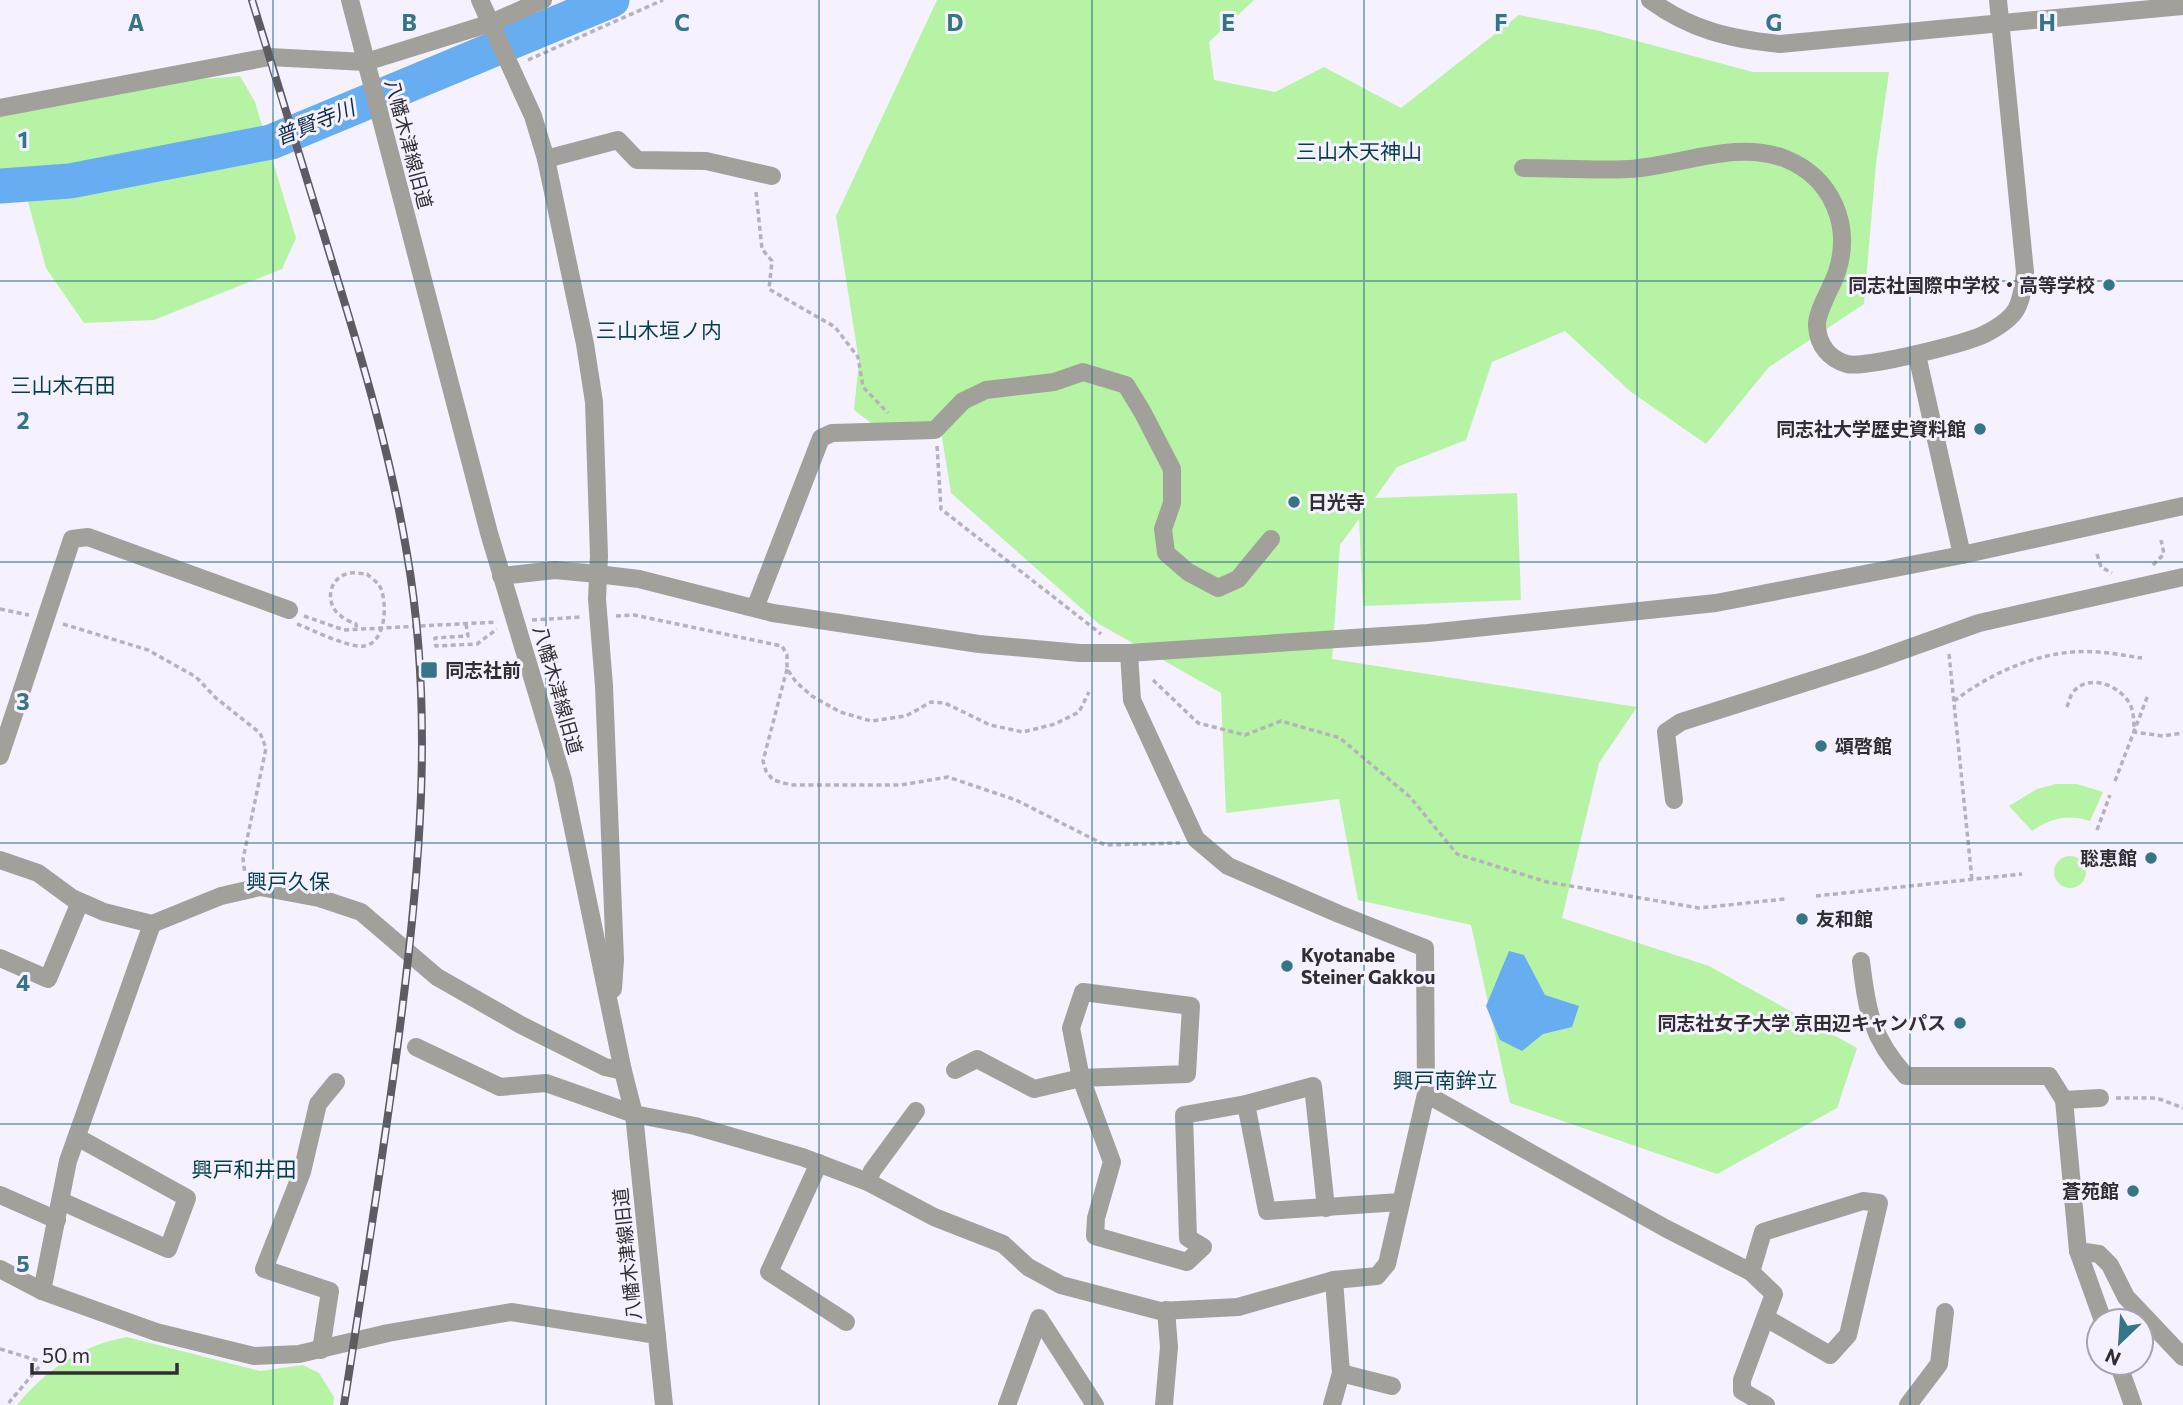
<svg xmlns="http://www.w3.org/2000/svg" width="2183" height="1405" font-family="Commissioner,'Noto Sans JP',sans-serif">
  <rect width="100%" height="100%" fill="#f5f1fe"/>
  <g fill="#b7f3a5">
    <polygon points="937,0 1254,0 1209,42 1214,80 1275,92 1324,67 1401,108 1519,15 1596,30 1753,72 1889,72 1876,164 1864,304 1769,367 1706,444 1631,392 1565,331 1492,362 1466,440 1397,467 1375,498 1517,493 1521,600 1363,606 1359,519 1340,545 1332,659 1637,707 1599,763 1562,918 1709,966 1857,1048 1837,1108 1717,1174 1510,1103 1471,925 1358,900 1339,799 1226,813 1221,693 1099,624 951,493 941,432 871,423 854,410 859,361 836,216"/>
    <polygon points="240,76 255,102 296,238 282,269 154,320 84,323 46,268 27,198 0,203 0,112 127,85"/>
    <path d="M2056 784H2077L2103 792 2090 821C2068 814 2051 818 2032 831L2009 806 2037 789Z"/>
    <circle cx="2070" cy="872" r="16"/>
    <path d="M127 1337 260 1371 303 1365 319 1373 334 1397 333 1405H17C46 1370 81 1345 127 1337Z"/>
  </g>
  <polygon fill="#66adf1" points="1509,951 1524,955 1545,995 1579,1006 1572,1027 1543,1034 1522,1051 1500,1040 1486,1006"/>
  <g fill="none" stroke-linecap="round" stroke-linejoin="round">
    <polyline stroke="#66adf1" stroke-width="35" points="0,186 70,181 271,142 612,0"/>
    <g stroke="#b5b2bc" stroke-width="3.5" stroke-dasharray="5 3.5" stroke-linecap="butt">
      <polyline points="528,60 663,0"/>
      <polyline points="756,192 762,249 772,261 769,289 835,327 858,357 863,387 888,413"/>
      <polyline points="937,446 941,509 1101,634"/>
      <polyline points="2097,554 2101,567 2112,573"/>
      <polyline points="2153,565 2164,554 2161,540"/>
      <polyline points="0,609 29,615"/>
      <polyline points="304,616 344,630 497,622"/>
      <polyline points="616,616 634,615 782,646 787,655 787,669 796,682 812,696 840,712 871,721 906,716 931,702 945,703 990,725 1023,732 1055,724 1079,712 1089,692"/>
      <polyline points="532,620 581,617"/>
      <polyline points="63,624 148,650 196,677 216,698 260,733 266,748 243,859 245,874"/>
      <path d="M297 624C313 630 348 648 364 646 387 643 388 599 379 585 376 581 370 577 367 574 362 574 355 572 350 573 328 577 324 604 341 616 345 620 352 622 356 624L357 630"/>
      <polyline points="466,624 468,636 435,638 436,646 477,644 497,629"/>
      <polyline points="1949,654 1972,880"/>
      <polyline points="787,669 763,761 766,771 773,780 791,785 901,785 948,777 1016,800 1105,845 1180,843"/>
      <polyline points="1153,680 1198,723 1245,735 1281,721 1340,738 1410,797 1457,854 1547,882 1699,908 1785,899"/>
      <path d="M1954 701C1995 670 2046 648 2098 652 2113 653 2127 656 2142 658"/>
      <path d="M2067 707C2069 702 2070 695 2074 691 2090 673 2120 686 2130 704 2134 713 2134 722 2134 732L2163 736 2183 733"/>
      <polyline points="2115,781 2148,695"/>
      <polyline points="2097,830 2110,795"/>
      <polyline points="1816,896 2022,874"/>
      <polyline points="2116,1098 2157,1098 2183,1108"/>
      <polyline points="0,1349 43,1362 7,1405"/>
    </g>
    <g stroke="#a2a09b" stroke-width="18">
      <polyline points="350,0 489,533 563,780 623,1071 634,1114 664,1405"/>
      <polyline points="480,0 533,116 546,159 585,344 594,402 599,556 597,599 604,686 615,960 613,989"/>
      <path d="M1650 0C1691 30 1730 39 1780 44L2183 6"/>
      <polyline points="0,108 269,57 366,62 491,23 543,0"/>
      <polyline points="546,159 618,140 637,160 706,161 772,176"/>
      <path d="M1523 168C1558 168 1594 171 1629 169 1680 166 1737 139 1786 159 1832 178 1852 225 1837 272 1832 287 1816 312 1817 326 1818 345 1829 359 1847 364 1864 369 1967 343 1985 334 2018 317 2021 307 2025 272L1998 0"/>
      <polyline points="1917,355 1962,555"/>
      <polyline points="501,576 555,570 597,574 639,579 773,613 979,644 1080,653 1129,653 1428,633 1716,603 1962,555 2183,506"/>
      <polyline points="755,608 821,438 832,433 935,430 963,401 986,390 1054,382 1083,372 1126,385 1143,413 1172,469 1172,503 1163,529 1166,553 1188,572 1218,588 1238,579 1271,539"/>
      <polyline points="0,756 72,539 88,537 289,610"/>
      <polyline points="1674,800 1666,732 1681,722 1870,662 1979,623 2183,577"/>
      <polyline points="0,860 38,873 72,898 104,912 152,924 221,896 260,887 319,898 361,912 437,977 521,1025 605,1067 623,1071"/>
      <polyline points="0,958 48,979 80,902"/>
      <path d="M1861 961C1867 1011 1871 1037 1906 1076H2049L2064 1100 2078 1251 2103 1321"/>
      <polyline points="416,1047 500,1087 546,1083 634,1114 695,1126 802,1157 868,1182 934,1217 1003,1244 1028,1267 1061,1285 1160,1311 1238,1307 1334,1280 1377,1276 1387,1264 1426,1094 1425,948 1339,914 1228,866 1196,839 1132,700 1129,653"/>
      <polyline points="955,1070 977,1059 1034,1089 1081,1078 1187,1074 1191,1006 1083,992 1071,1028 1081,1078 1112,1162 1096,1218 1095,1236 1187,1262 1203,1247 1188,1238 1184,1115 1246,1104 1313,1086 1326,1208"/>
      <polyline points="1426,1094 1665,1228 1751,1272 1774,1294 1742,1380 1742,1391 1766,1405"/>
      <polyline points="2064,1100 2100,1098"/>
      <polyline points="1246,1104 1267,1211 1400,1202"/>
      <polyline points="819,1163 769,1272 846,1322"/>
      <polyline points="868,1182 872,1171 916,1111"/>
      <polyline points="0,1195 57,1220"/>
      <polyline points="61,1201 168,1249 187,1198 77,1137"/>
      <polyline points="2078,1251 2099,1254 2110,1265 2126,1297 2183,1357"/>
      <polyline points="0,1269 42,1291 156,1332 254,1356 299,1354 388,1333 511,1312 657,1335"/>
      <polyline points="1751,1272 1763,1232 1863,1201 1879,1203 1848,1335 1830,1355 1766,1318"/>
      <polyline points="42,1291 68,1161 152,924"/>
      <polyline points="321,1350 330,1291 264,1269 302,1172 318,1104 336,1082"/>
      <polyline points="2118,1363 2133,1405"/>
      <polyline points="1341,1373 1392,1386"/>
      <polyline points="1007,1405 1039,1318 1095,1405"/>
      <polyline points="1164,1405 1169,1347 1166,1310"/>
      <polyline points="1332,1405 1341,1373 1334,1280"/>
      <polyline points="1908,1405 1939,1364 1945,1312"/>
    </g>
    <defs>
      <path id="rail" d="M252 0C279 90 307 179 334 268 363 362 391 457 407 554 435 715 419 881 398 1042 382 1163 363 1284 344 1405"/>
    </defs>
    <use href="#rail" stroke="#5e5b62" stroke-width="8"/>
    <use href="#rail" stroke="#f5f1fe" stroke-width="5" stroke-dasharray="16" stroke-linecap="butt"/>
  </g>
  <path fill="none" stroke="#347588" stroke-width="2" stroke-opacity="0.55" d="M273 0V1405M546 0V1405M819 0V1405M1092 0V1405M1364 0V1405M1637 0V1405M1910 0V1405M0 281H2183M0 562H2183M0 843H2183M0 1124H2183"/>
  <g fill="#347588" stroke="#f5f1fe" stroke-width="2.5">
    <circle cx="2109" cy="285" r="7"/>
    <circle cx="1980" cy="429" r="7"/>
    <circle cx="1294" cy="502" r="7"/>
    <rect x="420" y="661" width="18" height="18" rx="3.5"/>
    <circle cx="1821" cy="746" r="7"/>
    <circle cx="2151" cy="858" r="7"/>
    <circle cx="1802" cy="919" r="7"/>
    <circle cx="1287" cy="966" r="7"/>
    <circle cx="1960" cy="1023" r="7"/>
    <circle cx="2133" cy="1191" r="7"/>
  </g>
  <g text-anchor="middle" stroke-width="6" stroke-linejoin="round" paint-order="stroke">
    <g font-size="19" fill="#302e33" stroke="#f5f1fe">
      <text transform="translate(409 144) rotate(75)" y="7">八幡木津線旧道</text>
      <text transform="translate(558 690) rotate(74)" y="7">八幡木津線旧道</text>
      <text transform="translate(627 1254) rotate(-96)" y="7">八幡木津線旧道</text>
    </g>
    <g font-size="19" font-weight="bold" fill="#302e33" stroke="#f5f1fe" text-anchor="end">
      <text x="2095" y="292">同志社国際中学校・高等学校</text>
      <text x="1966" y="436">同志社大学歴史資料館</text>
      <text x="1308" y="509" text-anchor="start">日光寺</text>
      <text x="445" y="677" text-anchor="start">同志社前</text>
      <text x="1835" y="753" text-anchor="start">頌啓館</text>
      <text x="2137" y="865">聡恵館</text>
      <text x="1816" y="926" text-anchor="start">友和館</text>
      <text x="1301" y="962" text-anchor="start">Kyotanabe<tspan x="1301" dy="22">Steiner Gakkou</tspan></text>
      <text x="1946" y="1030">同志社女子大学 京田辺キャンパス</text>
      <text x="2119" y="1198">蒼苑館</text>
    </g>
    <g font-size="21" font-style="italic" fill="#102e49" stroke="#f5f1fe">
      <text transform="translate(315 123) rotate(-22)" y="7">普賢寺川</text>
    </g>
    <g font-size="21" fill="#053f4e" stroke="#f5f1fe">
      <text x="1359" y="159">三山木天神山</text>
      <text x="659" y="338">三山木垣ノ内</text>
      <text x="63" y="393">三山木石田</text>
      <text x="288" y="889">興戸久保</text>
      <text x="1445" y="1088">興戸南鉾立</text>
      <text x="244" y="1177">興戸和井田</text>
    </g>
  </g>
  <g font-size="23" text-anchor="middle" font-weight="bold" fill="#347588" stroke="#f5f1fe" stroke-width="6" stroke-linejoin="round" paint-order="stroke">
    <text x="136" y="31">A</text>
    <text x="409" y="31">B</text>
    <text x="682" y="31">C</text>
    <text x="955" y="31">D</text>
    <text x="1228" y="31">E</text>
    <text x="1501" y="31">F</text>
    <text x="1774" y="31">G</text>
    <text x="2047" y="31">H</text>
    <text x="23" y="148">1</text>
    <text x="23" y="429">2</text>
    <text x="23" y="710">3</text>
    <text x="23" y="991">4</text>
    <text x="23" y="1272">5</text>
  </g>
  <g transform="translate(2120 1342) rotate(205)"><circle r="33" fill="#f5f1fe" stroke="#a6a3ad" stroke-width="2"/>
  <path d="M0-5L12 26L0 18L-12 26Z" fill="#347588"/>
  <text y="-10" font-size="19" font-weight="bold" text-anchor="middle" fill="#302e33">N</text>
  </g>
  <path d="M32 1363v10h145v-10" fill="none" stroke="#302e33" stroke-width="3.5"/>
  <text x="42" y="1363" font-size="21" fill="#302e33" stroke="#f5f1fe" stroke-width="5" paint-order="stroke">50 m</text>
</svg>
